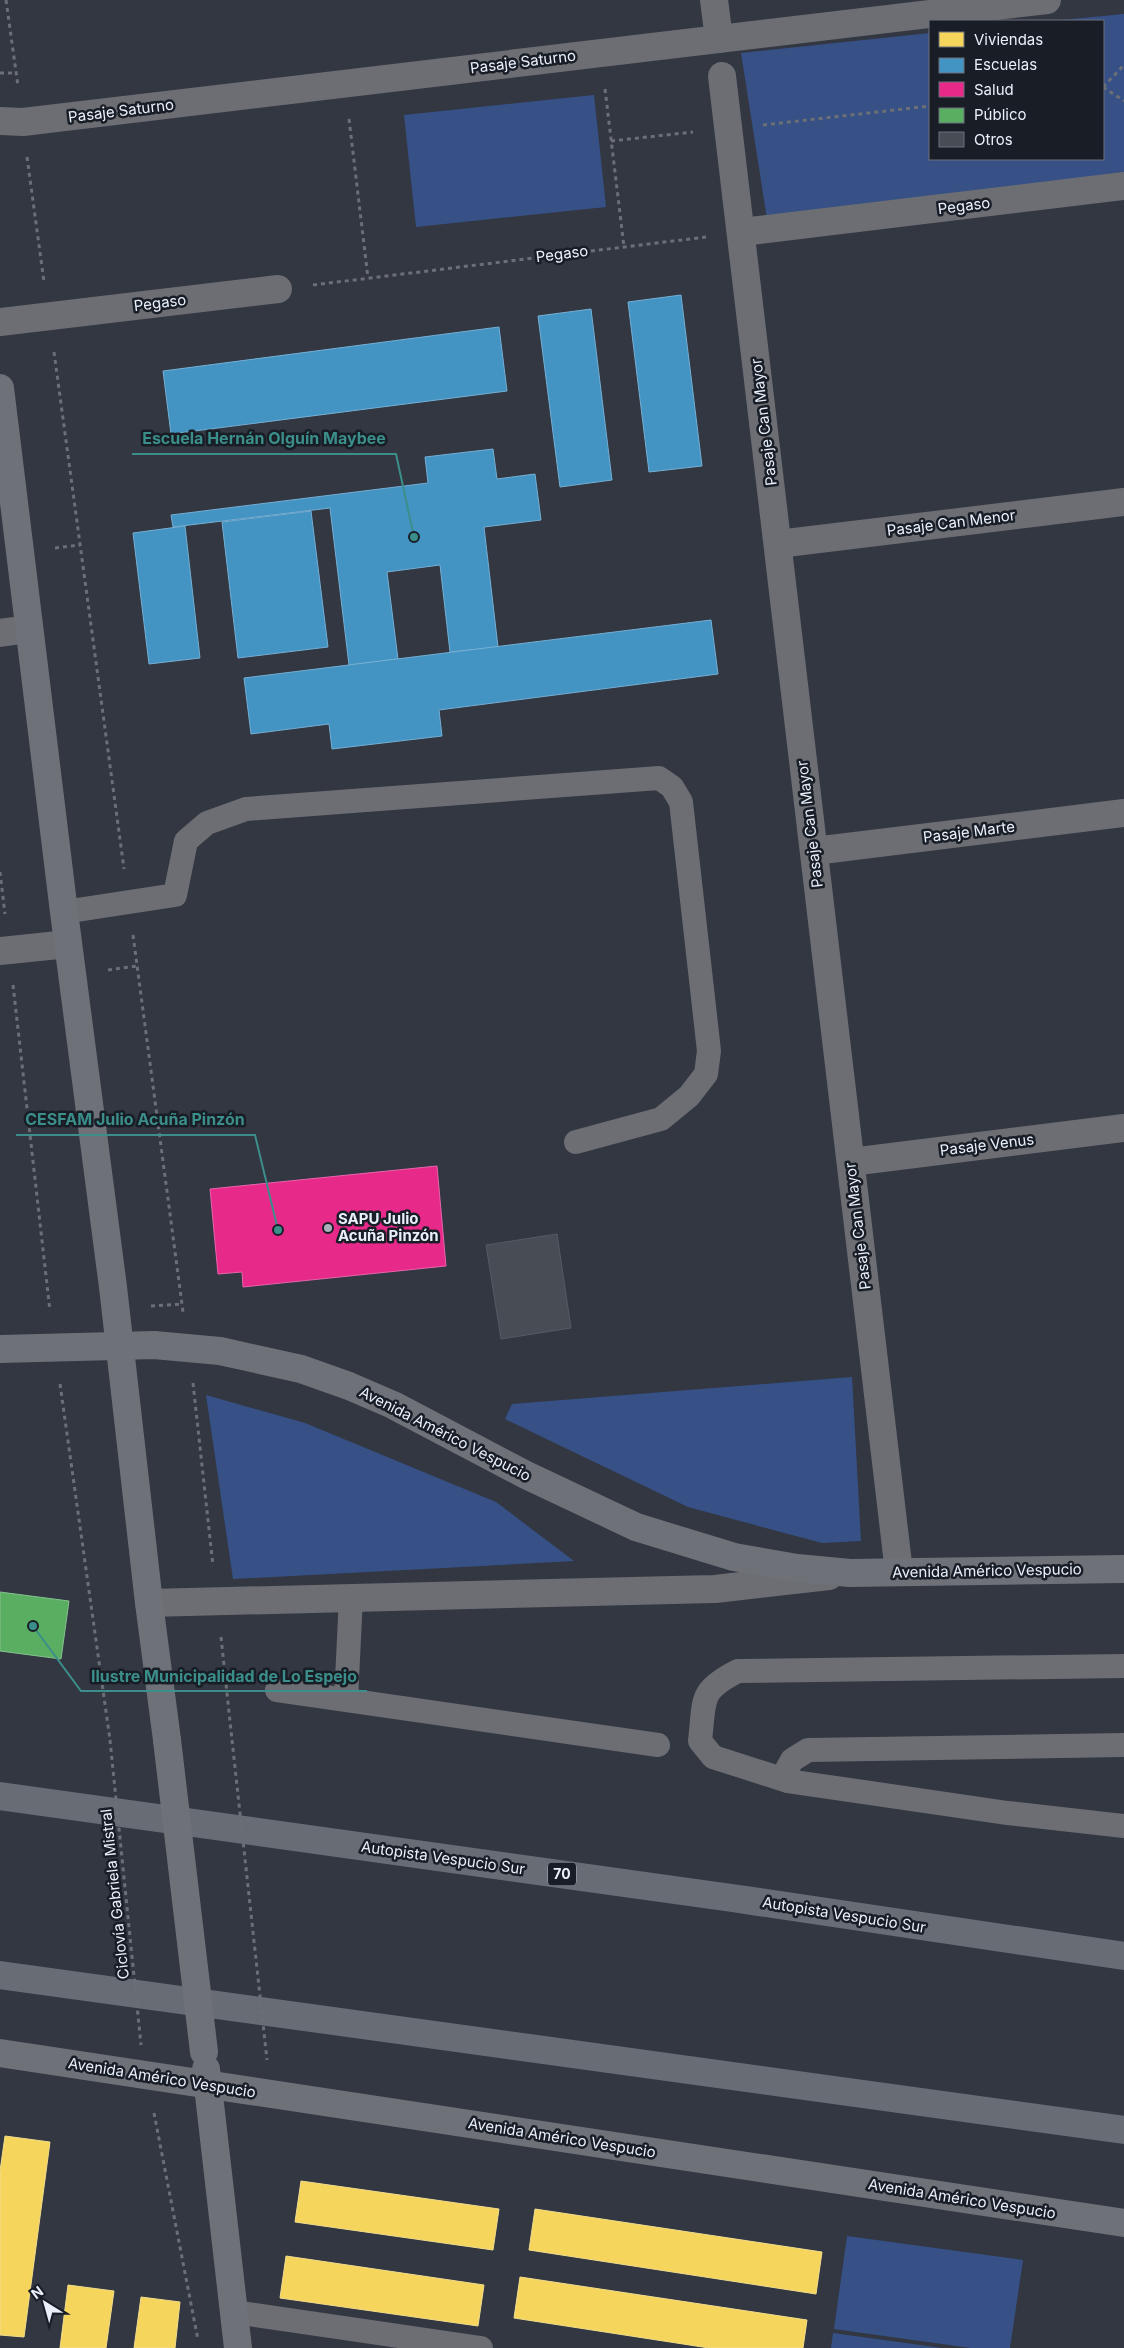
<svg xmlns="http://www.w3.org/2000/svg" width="1124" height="2348" font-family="Inter,sans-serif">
  <rect width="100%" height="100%" fill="#323742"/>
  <g fill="#375186">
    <polygon points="1124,14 1124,172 767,219 741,53 930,33 930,159 1103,159 1103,21 1051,21"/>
    <polygon points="594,95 606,207 416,227 404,115"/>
    <polygon points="852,1377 861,1541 822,1543 688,1507 505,1419 512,1404"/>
    <polygon points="206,1395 305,1423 496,1502 574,1561 233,1579"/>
    <polygon points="847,2236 1023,2260 1010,2348 971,2348 834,2329"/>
    <polygon points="833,2333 942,2348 831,2348"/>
  </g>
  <g fill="#f6d55c" stroke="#f2dd8c">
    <polygon points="5,2136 50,2142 24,2337 0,2335 0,2171"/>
    <polygon points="301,2181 499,2209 493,2250 295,2222"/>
    <polygon points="535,2209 822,2252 816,2294 529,2250"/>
    <polygon points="286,2256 484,2285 478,2326 280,2298"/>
    <polygon points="520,2277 807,2320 803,2348 709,2348 514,2318"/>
    <polygon points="68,2285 114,2291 106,2348 60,2348"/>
    <polygon points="141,2297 180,2302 175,2348 134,2348"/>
  </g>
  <g fill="#4393c3" stroke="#75afd4">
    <polygon points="681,295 702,466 649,472 628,302"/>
    <polygon points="591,309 612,480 560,487 538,316"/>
    <polygon points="499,327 507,391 171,434 163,371"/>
    <polygon points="493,449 497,479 535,474 541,520 484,527 498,647 450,652 440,565 387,572 398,659 349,665 330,508 173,527 171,515 428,483 425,457"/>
    <polygon points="311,511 328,647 238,658 222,522"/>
    <polygon points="185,526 200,658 149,664 133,533"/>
    <polygon points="711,620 718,674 439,710 442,736 332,749 329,724 251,734 244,678"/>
  </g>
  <polygon fill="#e7298a" stroke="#e865ac" points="437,1166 446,1266 243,1287 242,1272 218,1274 210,1189"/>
  <polygon fill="#5aae61" stroke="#85c290" points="0,1592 69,1601 61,1659 0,1651"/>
  <polygon fill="#484c55" stroke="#565a63" points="557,1234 571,1328 501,1339 486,1245"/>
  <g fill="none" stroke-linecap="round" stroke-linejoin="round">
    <g stroke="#6c6f75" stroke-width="3" stroke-dasharray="4 4" stroke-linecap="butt">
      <polyline points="6,0 18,86"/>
      <polyline points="0,73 16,73"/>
      <polyline points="1103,87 1124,65"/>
      <polyline points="1103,87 1124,101"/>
      <polyline points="605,89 624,247"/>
      <polyline points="349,119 368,278"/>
      <polyline points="763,125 930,106"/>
      <polyline points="611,141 693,132"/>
      <polyline points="27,157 44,282"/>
      <polyline points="313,285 706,237"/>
      <polyline points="54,352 124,869"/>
      <polyline points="55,548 80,545"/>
      <polyline points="0,872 5,914"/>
      <polyline points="133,935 183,1312"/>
      <polyline points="108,970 137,966"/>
      <polyline points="13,985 50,1311"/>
      <polyline points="151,1306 182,1304"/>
      <polyline points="193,1383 213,1566"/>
      <polyline points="60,1384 110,1740"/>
      <polyline points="221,1637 232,1740"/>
      <polyline points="154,2113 198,2340"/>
    </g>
    <g stroke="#6c6e73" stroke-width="24">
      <polyline points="64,912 175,895 186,841 207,823 246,809 659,778 672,787 681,802 709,1051 706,1074 689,1096 661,1119 576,1142"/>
      <path d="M1124 1666 738 1671C698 1691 705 1700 700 1741L713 1757 788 1781 1008 1813 1124 1826"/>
      <polyline points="277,1690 658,1745"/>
      <polyline points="346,1700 351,1597"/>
      <polyline points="788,1781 786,1771 792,1760 808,1750 1124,1745"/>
      <polyline points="234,2312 481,2348"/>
    </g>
    <g stroke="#6c6e73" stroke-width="28">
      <polyline points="714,0 719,39"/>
      <polyline points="722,76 899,1572"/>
      <polyline points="0,121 23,122 1047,0"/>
      <polyline points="742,232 1124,186"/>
      <polyline points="0,322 278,289"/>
      <polyline points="778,544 1124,502"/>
      <polyline points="0,633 29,629"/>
      <polyline points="814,851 1124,813"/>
      <polyline points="0,951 68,944"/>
      <polyline points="851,1162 1124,1128"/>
      <polyline points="149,1603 715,1589 829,1576"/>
    </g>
    <g stroke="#6e7178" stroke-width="28">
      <polyline points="0,388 64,912 113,1287 149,1603 167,1740"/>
      <polyline points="0,1349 154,1345 220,1351 301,1369 349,1386 393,1405 526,1475 636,1527 734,1557 797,1568 850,1573 1124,1569"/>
      <polyline points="0,2053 1124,2223"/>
      <polyline points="206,2069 238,2348"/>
    </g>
    <g stroke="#686d75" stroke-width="28">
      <polyline points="0,1796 732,1898 1124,1956"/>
      <polyline points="0,1975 1124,2130"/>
    </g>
    <g stroke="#6c6f75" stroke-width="3" stroke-dasharray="4 4" stroke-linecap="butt">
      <polyline points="110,1740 141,2045"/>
      <polyline points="232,1740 267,2060"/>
    </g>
    <polyline stroke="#6e7178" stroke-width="28" points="167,1740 204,2052"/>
  </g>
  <circle fill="#a9afbb" stroke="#181d26" stroke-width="2" cx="328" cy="1228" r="5"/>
  <g text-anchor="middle" stroke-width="5" stroke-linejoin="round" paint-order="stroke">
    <rect fill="#181d26" stroke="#aab1bc" stroke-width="1" x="548" y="1862.5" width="28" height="23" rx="4"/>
    <g font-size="14" font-weight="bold" fill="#e9f0fc">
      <text x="562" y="1879">70</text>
    </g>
    <g font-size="15" fill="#e9f0fc" stroke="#181d26">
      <text transform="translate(523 62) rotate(-7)" y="5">Pasaje Saturno</text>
      <text transform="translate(121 111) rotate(-7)" y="5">Pasaje Saturno</text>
      <text transform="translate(964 206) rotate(-7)" y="5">Pegaso</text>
      <text transform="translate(562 254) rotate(-7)" y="5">Pegaso</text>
      <text transform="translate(160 303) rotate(-7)" y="5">Pegaso</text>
      <text transform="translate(764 422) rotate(-97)" y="5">Pasaje Can Mayor</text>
      <text transform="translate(951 523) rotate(-7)" y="5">Pasaje Can Menor</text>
      <text transform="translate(810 824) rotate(-97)" y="5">Pasaje Can Mayor</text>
      <text transform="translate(969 832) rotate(-7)" y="5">Pasaje Marte</text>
      <text transform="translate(987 1145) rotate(-7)" y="5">Pasaje Venus</text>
      <text transform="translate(858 1226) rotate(-97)" y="5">Pasaje Can Mayor</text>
      <text transform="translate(445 1434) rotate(27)" y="5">Avenida Américo Vespucio</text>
      <text transform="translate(987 1571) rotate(-1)" y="5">Avenida Américo Vespucio</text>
      <text transform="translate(443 1858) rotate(8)" y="5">Autopista Vespucio Sur</text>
      <text transform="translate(115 1894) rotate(-96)" y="5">Ciclovía Gabriela Mistral</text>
      <text transform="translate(844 1915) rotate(9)" y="5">Autopista Vespucio Sur</text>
      <text transform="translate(162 2078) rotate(9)" y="5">Avenida Américo Vespucio</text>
      <text transform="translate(562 2138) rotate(9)" y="5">Avenida Américo Vespucio</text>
      <text transform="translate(962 2199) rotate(9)" y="5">Avenida Américo Vespucio</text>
    </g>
    <g font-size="15" font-weight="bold" fill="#e9f0fc" stroke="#181d26" text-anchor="start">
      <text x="338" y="1224">SAPU Julio<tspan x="338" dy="17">Acuña Pinzón</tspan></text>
    </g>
  </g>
  <path fill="none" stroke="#3b8e8a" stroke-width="2" d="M414 537L396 454H132M278 1230L255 1135H16M33 1626L81 1691H367"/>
  <g fill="#3b8e8a" stroke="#181d26" stroke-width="2">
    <circle cx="414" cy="537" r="5"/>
    <circle cx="278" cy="1230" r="5"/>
    <circle cx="33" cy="1626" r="5"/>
  </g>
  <g font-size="16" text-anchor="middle" font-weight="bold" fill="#3b8e8a" stroke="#181d26" stroke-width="5" stroke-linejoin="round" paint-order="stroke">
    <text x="264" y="444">Escuela Hernán Olguín Maybee</text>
    <text x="135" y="1125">CESFAM Julio Acuña Pinzón</text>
    <text x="224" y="1682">Ilustre Municipalidad de Lo Espejo</text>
  </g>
  <rect x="929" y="20" width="175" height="140" fill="#181d26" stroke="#6c717c"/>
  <rect x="939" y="32" width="25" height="15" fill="#f6d55c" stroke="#6c717c"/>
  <text x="974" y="45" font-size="15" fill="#e9f0fc">Viviendas</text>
  <rect x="939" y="58" width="25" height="15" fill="#4393c3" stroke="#6c717c"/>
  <text x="974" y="70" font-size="15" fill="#e9f0fc">Escuelas</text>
  <rect x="939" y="82" width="25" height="15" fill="#e7298a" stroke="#6c717c"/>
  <text x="974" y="95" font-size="15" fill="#e9f0fc">Salud</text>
  <rect x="939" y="108" width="25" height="15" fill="#5aae61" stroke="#6c717c"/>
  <text x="974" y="120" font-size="15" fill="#e9f0fc">Público</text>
  <rect x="939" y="132" width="25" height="15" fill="#484c55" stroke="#6c717c"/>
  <text x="974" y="145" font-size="15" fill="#e9f0fc">Otros</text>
  <g transform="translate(45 2303) rotate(323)" stroke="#181d26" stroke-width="4" paint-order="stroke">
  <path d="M0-4L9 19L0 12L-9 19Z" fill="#e9f0fc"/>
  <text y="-8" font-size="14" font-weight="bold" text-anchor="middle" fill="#e9f0fc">N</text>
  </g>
</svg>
